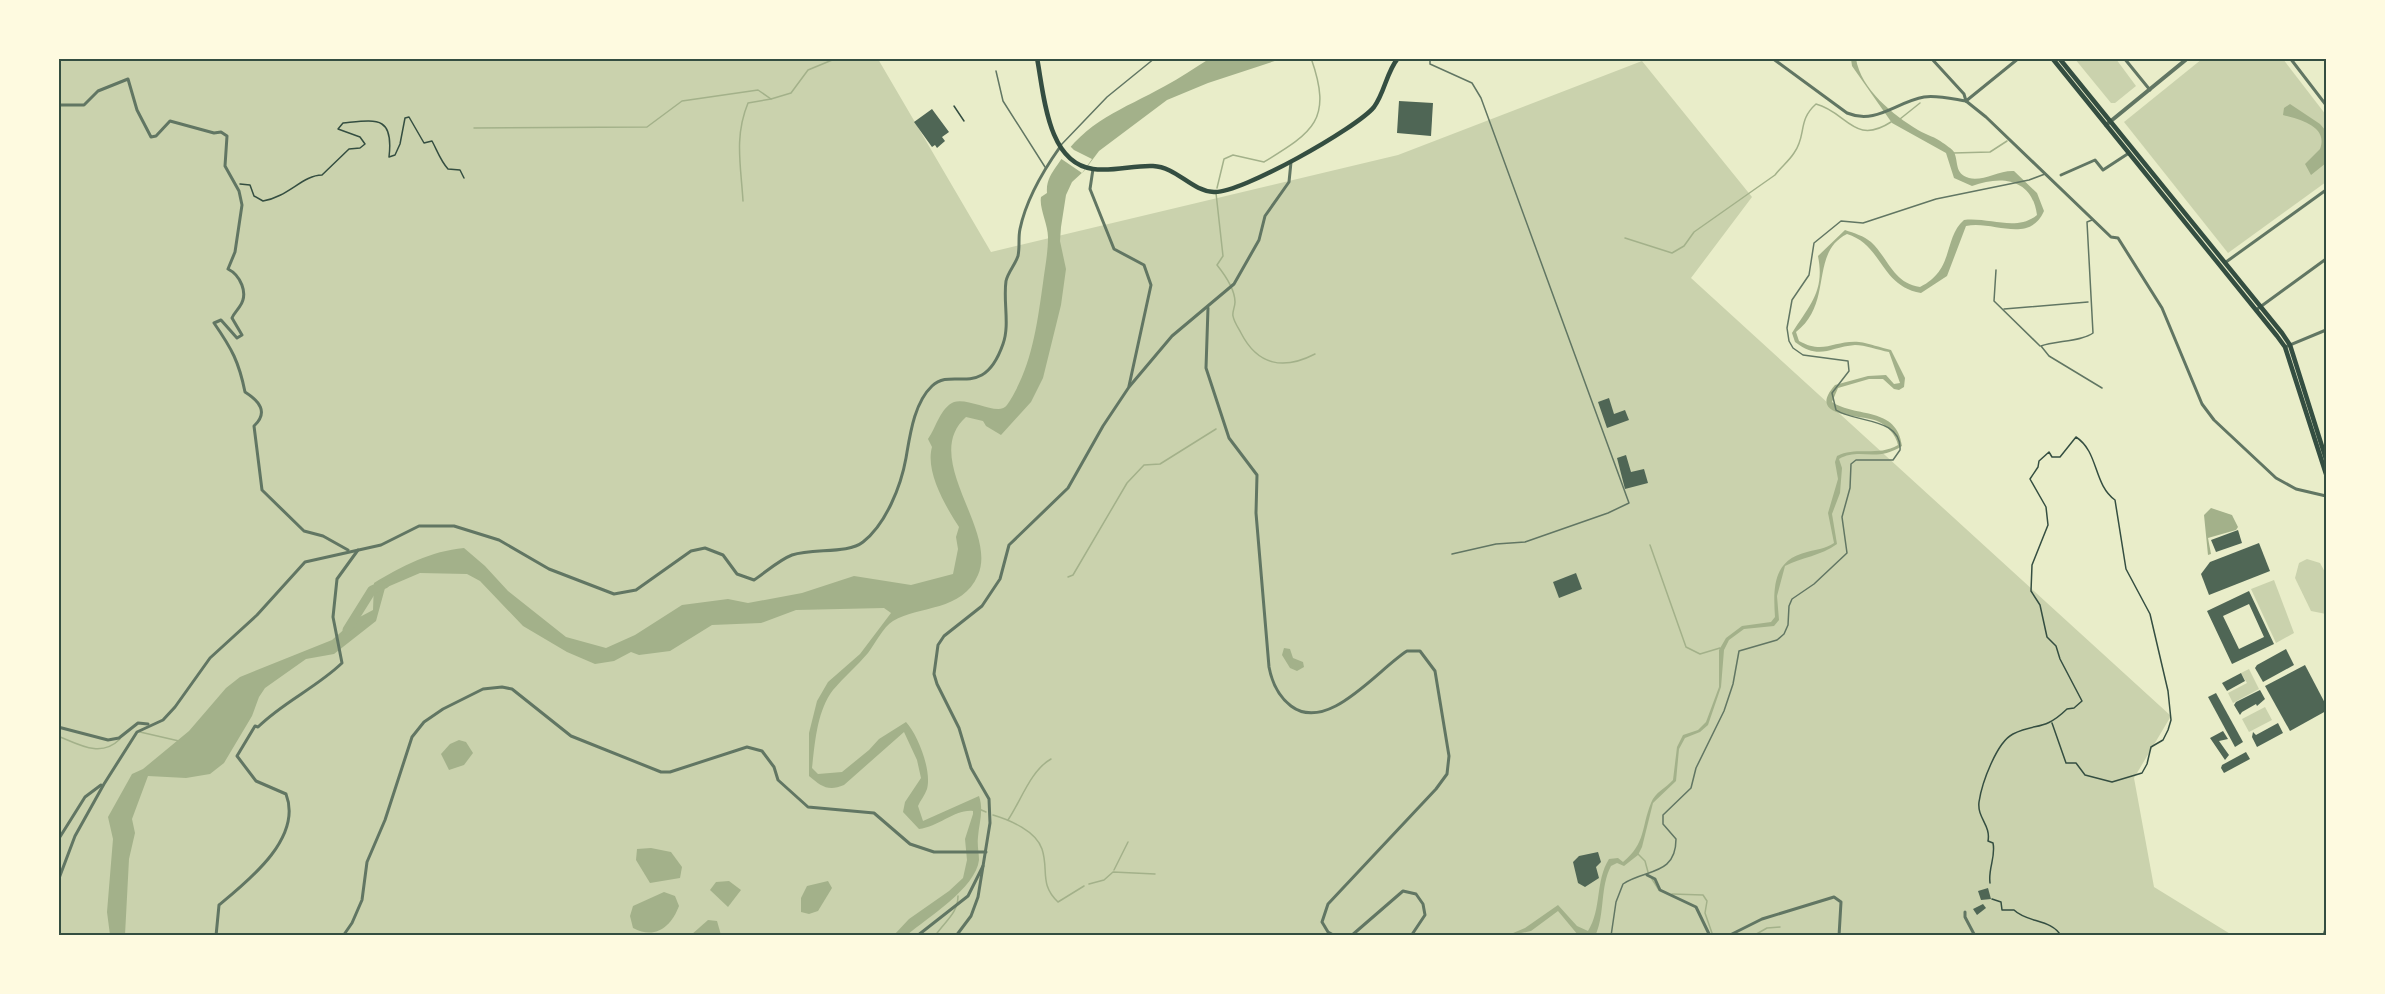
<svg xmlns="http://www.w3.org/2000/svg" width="2385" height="994" font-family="Bitter,serif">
  <rect width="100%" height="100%" fill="#e9edc9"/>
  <g fill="#cad2ad">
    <polygon points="58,59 878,59 991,252 1398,155 1642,61 1752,197 1691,278 2171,716 2134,778 2154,887 2232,935 59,935"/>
    <polygon points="2075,59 2116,59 2136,86 2115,103 2111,103"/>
    <polygon points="2202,59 2283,59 2326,115 2326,182 2228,253 2124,122"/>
    <polygon points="2307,559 2320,563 2326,574 2326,614 2311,611 2295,578 2299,563"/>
    <polygon points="2274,580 2294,633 2276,643 2251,589"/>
    <polygon points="2249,669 2259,689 2233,703 2228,693 2247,683 2241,673"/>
    <polygon points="2265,707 2272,720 2249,732 2242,719"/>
  </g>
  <g fill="#a3b18a">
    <path d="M1209 59H1281L1208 83 1167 100 1099 151 1084 171 1072 182 1066 195 1061 227 1060 241 1066 269 1061 305 1043 378 1031 402 1001 435 986 426 983 421 966 417C920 458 998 530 978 575 962 612 920 605 893 621 883 627 875 644 868 653 857 666 844 677 833 690 817 711 815 742 812 768L818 774 842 772 869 750 879 739 906 722C918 735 932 771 927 789 925 795 920 801 918 806L923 821 979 796C984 811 979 823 978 837 977 845 979 853 979 860 976 888 927 918 907 935H894L909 919 949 891 963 878 967 860 965 839 973 814V811C955 809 939 827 919 829L903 812 905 802 921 778 917 760 904 732 844 785C828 792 821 786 809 776V733L817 701 828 682 860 654 891 613 884 608 796 610 761 623 712 625 670 651 639 655 631 652 614 661 595 664 567 652 523 626 480 581 467 574 420 573 385 588 376 621 334 654 306 659 265 688 259 697 252 716 224 763 210 774 186 778 148 776 132 819 135 833 129 859 125 935H110L107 912 113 839 108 817 132 774 143 769 189 731 226 688 240 677 332 640 356 619 373 610 374 583C402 566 431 551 464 548L485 566 508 591 566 637 606 648 635 635 682 605 728 599 748 603 802 593 854 576 911 585 953 574 958 549 956 537 959 527C946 507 925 472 932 447L928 439C936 428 940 408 954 402 969 397 999 417 1007 405 1032 368 1037 325 1043 283 1045 267 1048 253 1048 237 1048 224 1039 208 1041 197L1047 193C1046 181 1051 174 1058 164 1086 120 1122 110 1165 86 1180 78 1194 68 1209 59Z"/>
    <path d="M1851 59H1856C1861 89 1893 115 1918 130 1926 135 1936 137 1943 143 1946 145 1952 149 1954 152 1959 163 1954 173 1969 178 1982 182 1999 170 2014 171L2037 193 2044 211C2029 245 1993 220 1966 226L1947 276 1921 293C1880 286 1883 245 1847 234 1809 253 1834 303 1796 332L1799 341C1824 355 1834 340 1859 342 1869 343 1881 348 1891 350L1905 378 1904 387 1899 390 1894 389 1883 379H1869L1838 388 1832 402C1856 418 1897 406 1902 446 1876 463 1860 447 1839 459L1842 468 1840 493 1832 514 1837 544C1821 556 1802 557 1785 566L1777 596 1779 620 1774 626 1744 629 1729 640 1724 650 1721 687 1708 725 1700 732 1685 738 1679 749 1676 781 1653 803 1642 847 1638 855 1624 866 1617 863 1611 866C1600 887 1605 913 1596 934L1578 935 1558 911 1531 931 1506 936 1525 928 1558 905 1577 926 1588 931C1602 909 1595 881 1609 859L1618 858 1623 862C1646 843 1641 828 1651 803 1655 792 1666 788 1673 780L1677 747 1683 735 1698 730 1706 722 1719 687V650L1726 638 1742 626 1771 622 1775 617C1773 587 1773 560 1807 552 1817 549 1825 549 1834 543L1828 513 1838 479 1835 462 1837 456C1856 446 1878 457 1898 445 1896 435 1887 425 1877 421 1862 414 1805 419 1835 385L1868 376 1886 375 1894 384 1900 383 1889 352C1878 350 1865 345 1855 345 1829 347 1820 361 1795 342L1792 333C1810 305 1825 291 1818 256L1845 230C1854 233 1864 236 1871 242 1889 259 1893 283 1920 287 1955 270 1943 238 1964 220 1989 217 2017 232 2037 215 2032 178 2001 175 1972 186L1954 178 1946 153 1892 123 1852 66Z"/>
    <path d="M2290 104 2320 124 2326 131V163L2311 175 2305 164 2320 149C2329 126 2298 119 2283 115L2284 108Z"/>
    <polygon points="2211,508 2232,515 2238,527 2236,530 2208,538 2211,554 2208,555 2204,515"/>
    <polygon points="1284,648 1290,649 1293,658 1303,662 1304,667 1297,671 1290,668 1282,655"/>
    <polygon points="459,740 466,742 473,753 464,765 449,770 441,754 450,744"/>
    <polygon points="651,848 671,852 682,867 680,878 650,883 636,860 637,849"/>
    <polygon points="729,881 741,890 728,907 710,890 716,882"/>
    <polygon points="828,881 832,888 818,911 809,914 801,912 801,898 807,886"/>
    <path d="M664 892 675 896 679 906C671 927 655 940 633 928L630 916 633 906Z"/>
    <polygon points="708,920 717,921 721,935 691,935"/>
  </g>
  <polygon fill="#e9edc9" points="1068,144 1074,150 1092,159 1082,173 1060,158"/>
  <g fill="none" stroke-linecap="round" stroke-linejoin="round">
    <g stroke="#a3b18a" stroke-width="1.5">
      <polyline points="1900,119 1920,103"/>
      <polyline points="474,128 647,127 682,101 758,90 771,99 791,93 808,70 837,58"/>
      <polyline points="1953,153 1990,152 2007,141"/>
      <path d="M1217 188 1224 159 1233 155 1264 162C1313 132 1333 120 1311 58"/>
      <path d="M1216 193 1223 256 1217 265C1225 275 1235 289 1235 302 1235 307 1232 312 1233 316 1234 322 1239 329 1241 333 1258 366 1284 370 1315 354"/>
      <path d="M743 201C741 166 734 137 748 103L771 99"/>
      <path d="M1625 238 1672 253 1684 246 1694 232 1775 175C1781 167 1789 161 1794 153 1807 135 1797 121 1816 104 1847 112 1854 146 1891 122"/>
      <polyline points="1650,545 1686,647 1700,654 1720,648"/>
      <polyline points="1068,577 1073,575 1127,483 1144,465 1160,464 1216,429"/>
      <polyline points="140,732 179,741"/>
      <path d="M58 736C80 745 101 758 120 739"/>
      <polyline points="979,809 986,812"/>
      <path d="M993 815C1010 820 1036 831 1042 849 1049 870 1039 884 1058 902L1084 886"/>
      <path d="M1008 820C1021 801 1030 771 1051 759"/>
      <polyline points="1637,853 1645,861 1648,872"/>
      <polyline points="1114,870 1128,842"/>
      <polyline points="1652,879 1659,890"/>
      <polyline points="1089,884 1104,880 1113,872 1155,874"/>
      <polyline points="1672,894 1703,895 1707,901 1705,913 1713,936"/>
      <path d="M935 936C944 922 958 914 958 896"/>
      <polyline points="1753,936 1767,928 1780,927"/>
    </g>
    <polyline stroke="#a3b18a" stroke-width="9" points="347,630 372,590 385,584"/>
  </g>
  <g fill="#4f6655" fill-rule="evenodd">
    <polygon points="1399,101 1433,103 1431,136 1397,133"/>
    <polygon points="932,109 949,132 942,137 945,141 937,148 935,145 932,147 914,122"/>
    <polygon points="1609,398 1614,414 1625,410 1629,420 1607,428 1598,402"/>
    <polygon points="1626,455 1631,472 1644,469 1648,483 1625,489 1617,458"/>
    <polygon points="2238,530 2242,543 2216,552 2211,540"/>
    <polygon points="2259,543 2270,571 2209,595 2201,574 2210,562"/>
    <polygon points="1576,573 1582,589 1559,598 1553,582"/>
    <path d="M2249 591 2274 644 2232 664 2207 611ZM2249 604 2264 637 2239 649 2223 616Z"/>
    <polygon points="2286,649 2294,665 2263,682 2255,668 2257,665"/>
    <polygon points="2305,665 2326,705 2326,711 2290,731 2265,686"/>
    <polygon points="2241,673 2245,681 2227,691 2222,683"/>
    <polygon points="2260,690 2265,699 2257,706 2256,704 2242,712 2240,715 2234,705 2236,702"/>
    <polygon points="2216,693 2243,742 2235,747 2208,697"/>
    <polygon points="2278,723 2283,733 2257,747 2252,737 2253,732 2256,735"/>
    <polygon points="2223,731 2228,739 2219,741 2229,755 2225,760 2210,738"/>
    <polygon points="2246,752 2250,759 2224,773 2221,768 2222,765"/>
    <polygon points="1598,852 1601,862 1596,867 1599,878 1585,887 1578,883 1573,862 1579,856"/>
    <polygon points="1988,888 1991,899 1981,900 1978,891"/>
    <polygon points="1983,904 1986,908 1977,915 1973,909"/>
  </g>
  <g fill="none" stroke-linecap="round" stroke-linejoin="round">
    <g stroke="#344e41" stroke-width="1.5">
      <polyline points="954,106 964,121"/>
      <path d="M240 184 250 185 254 196 263 201C288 197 303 175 322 175L349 149 360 148 365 144 360 137 338 129 343 123C376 120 394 115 389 157L395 155 400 144 405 118 409 117 424 143 432 141C437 150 440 160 448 169L460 170 464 178"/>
      <path d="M1990 883C1988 868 1996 857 1993 843L1988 841C1991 825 1977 818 1979 802 1982 782 1997 742 2013 734 2037 722 2043 732 2067 709L2074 708 2082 701 2060 659 2056 646 2047 637 2040 605 2031 591 2032 565 2048 525 2046 507 2030 479 2038 467 2039 461 2049 452 2052 457H2060L2076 437C2099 452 2093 484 2115 500L2126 569 2150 614 2168 691 2171 720 2168 730 2163 740 2151 747 2147 764 2142 773 2112 782 2085 775 2076 763H2066L2052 723"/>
      <path d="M1992 899 2001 902 2002 910H2014C2027 923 2052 919 2061 936"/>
    </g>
    <g stroke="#617663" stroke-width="1.5">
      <polyline points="1430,58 1430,64 1472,83 1481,98 1629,503 1608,513 1525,542 1496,544 1452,554"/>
      <polyline points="996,71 1003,101 1045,167"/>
      <polyline points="1061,145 1107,97 1155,58"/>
      <path d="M2092 220 2087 222 2093 333C2083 341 2055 341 2041 346L2049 356 2102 388"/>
      <polyline points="1996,270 1994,301 2040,346"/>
      <polyline points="2004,309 2088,302"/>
      <path d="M1611 936 1616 902 1623 884C1645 869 1676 876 1676 839L1663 824V815L1691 788 1696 768 1724 711 1733 684 1739 651 1777 640 1784 634 1788 625 1789 606 1792 599 1814 584 1847 553 1842 517 1850 488 1851 464 1856 460H1893L1900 450C1902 417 1855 423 1836 410L1832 393 1849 371 1848 361 1803 355 1793 348 1789 341 1787 328 1792 300 1809 275 1814 243 1841 221 1863 223 1936 199 2029 180 2045 174"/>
    </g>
    <g stroke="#617663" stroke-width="3">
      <path d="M1772 58 1847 113C1876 125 1896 102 1924 97 1937 95 1953 99 1966 101"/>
      <polyline points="1931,58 1964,94 1966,101 1986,117 2111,237 2118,238 2162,308 2202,404 2214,420 2276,478 2296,489 2326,496"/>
      <polyline points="2124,58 2150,90"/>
      <polyline points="2290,58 2326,105"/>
      <polyline points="1966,101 2019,58"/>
      <path d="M58 105H84L98 91 128 79 137 110 151 137 156 136 170 121 214 133 221 132 227 136 225 166 239 191 242 205 235 252 228 269C240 275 249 293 240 306 237 311 234 313 232 318L242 335 237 338 221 320 214 323C232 349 239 362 245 392 259 401 269 412 254 426L262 490 304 531 323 536 348 550"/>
      <polyline points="1093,169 1090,189 1114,249 1144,265 1151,285 1129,386"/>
      <polyline points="2061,175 2095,160 2103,170 2129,153"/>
      <polyline points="2226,262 2326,190"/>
      <path d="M1208 308 1206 368 1229 438 1257 475 1256 513 1269 667C1272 683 1278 696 1291 706 1328 734 1378 669 1407 651H1420L1435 671 1449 756 1447 774 1436 789 1328 904 1322 922 1328 932 1335 936"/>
      <polyline points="2256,310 2326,259"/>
      <polyline points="2285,347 2326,330"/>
      <polyline points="58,727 108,740 119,738 138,723 148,724"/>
      <polyline points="58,840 85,797 101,785"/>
      <polyline points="1647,875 1655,879 1660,890 1696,907 1710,936"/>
      <path d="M58 881 75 836 104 784 137 732 163 720 175 707 210 658 257 615 305 562 381 545 419 526H454L499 540 549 569 614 594 636 590 691 551 705 548 723 555 737 574 754 580C766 572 779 560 792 555 813 548 848 554 863 542 886 524 901 486 906 458 910 435 914 403 932 386 953 366 983 401 1003 344 1010 325 1003 301 1006 281 1008 272 1015 265 1018 256 1020 247 1018 238 1020 229 1026 200 1043 171 1060 147"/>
      <polyline points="1965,912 1965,917 1975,936"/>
      <polyline points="58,921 58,935"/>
      <path d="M216 936 219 905C248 881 303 838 286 794L256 781 237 756 255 726 258 727C283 702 316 688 342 663L333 617 337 579 358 550"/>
      <polyline points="343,936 352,923 362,900 367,862 385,820 412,737 424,722 443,709 483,689 502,687 512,689 571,736 661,772 670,772 747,747 762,751 774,767 778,780 808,807 874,813 910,844 934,852 986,852"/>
      <polyline points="917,936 968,896 983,866"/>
      <polyline points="956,936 971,916 978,897 990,823 989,799 971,768 959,728 937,684 934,674 938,645 944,636 982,606 1000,579 1009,545 1068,488 1103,426 1129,387 1172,336 1234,284 1259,240 1265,216 1289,182 1291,162"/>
      <polyline points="1351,936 1403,891 1416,894 1423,904 1425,915 1411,936"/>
      <polyline points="1728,936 1762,919 1834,897 1841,902 1839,936"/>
    </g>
    <polyline stroke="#617663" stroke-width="4" points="2106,125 2188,58"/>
    <g stroke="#344e41" stroke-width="4.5">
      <path d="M1037 58C1044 94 1047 163 1093 169 1113 172 1134 165 1153 166 1177 167 1191 191 1214 192 1240 194 1357 128 1374 107 1385 92 1386 73 1398 58"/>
      <polyline points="2052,58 2277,336 2285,347 2326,474"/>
      <polyline points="2059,58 2282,333 2290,345 2326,459"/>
      <polyline points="2325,936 2326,931"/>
    </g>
  </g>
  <rect width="2385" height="994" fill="none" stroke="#fefae0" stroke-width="120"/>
  <rect x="60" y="60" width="2265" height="874" fill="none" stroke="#344e41" stroke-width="2"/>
</svg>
